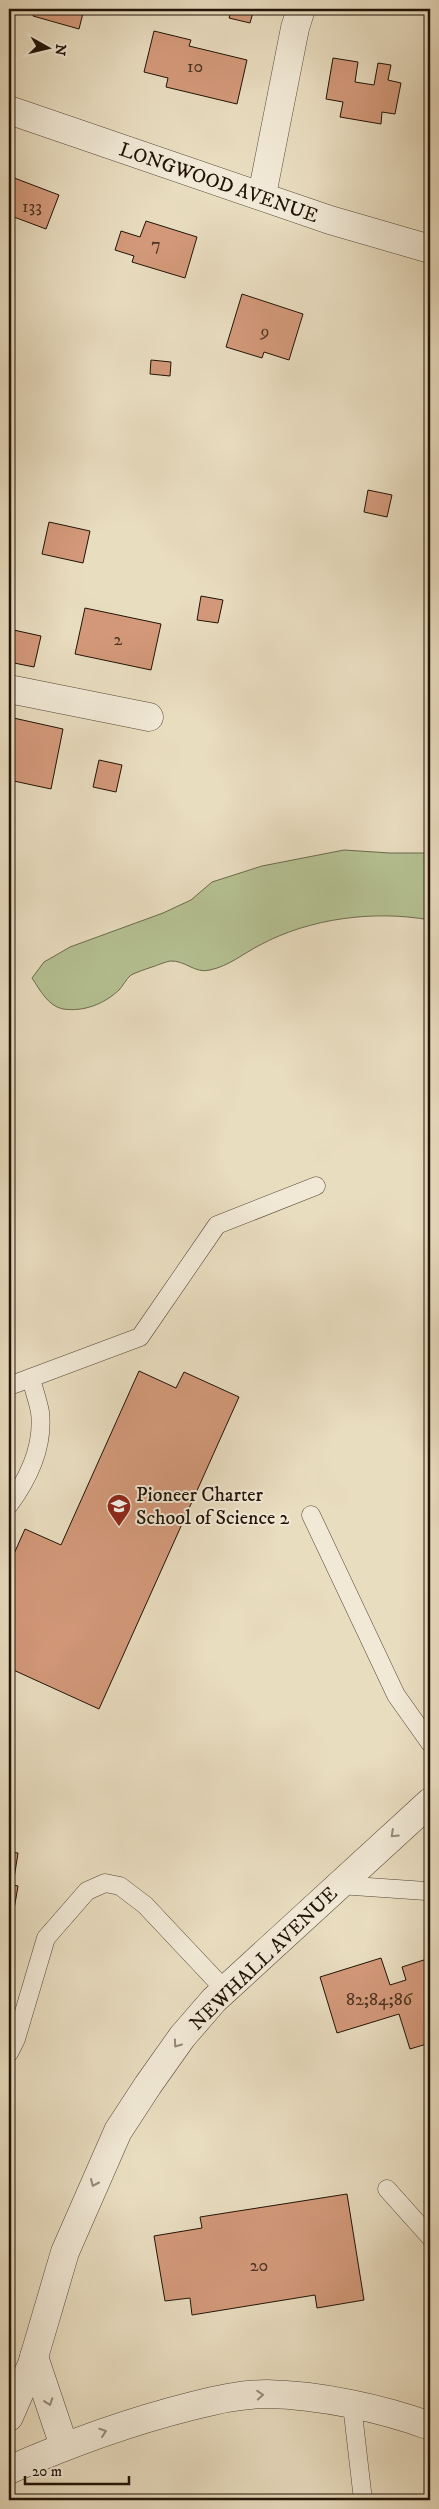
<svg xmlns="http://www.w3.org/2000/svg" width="439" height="2509" font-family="'IM FELL DW Pica',serif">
  <rect width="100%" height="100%" fill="#e9ddc0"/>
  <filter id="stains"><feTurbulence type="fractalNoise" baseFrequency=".004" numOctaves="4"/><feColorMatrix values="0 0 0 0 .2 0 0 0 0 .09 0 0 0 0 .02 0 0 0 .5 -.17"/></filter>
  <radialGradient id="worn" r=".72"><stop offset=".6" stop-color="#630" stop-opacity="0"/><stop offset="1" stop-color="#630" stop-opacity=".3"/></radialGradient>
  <path fill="#b5c193" stroke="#6a6a4c" d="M344 850 390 853H430V920C375 910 310 918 260 945 244 953 229 966 210 970 195 974 185 960 170 961 165 962 158 965 152 967 146 969 137 972 131 975 126 979 123 986 119 990 104 1004 84 1012 63 1009 48 1006 40 990 32 978L44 962 70 947 163 913 191 900 212 882 262 866Z"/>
  <g fill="#d3997a" stroke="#201306">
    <polygon points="35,9 84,9 79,29 33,16"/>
    <polygon points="232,9 254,9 250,23 229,18"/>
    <polygon points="154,31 191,40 189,46 247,60 237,104 166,87 168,78 144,72"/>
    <polygon points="333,58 358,62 355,82 374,85 378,63 391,65 388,80 401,83 395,114 382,112 381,124 340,117 343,102 326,99"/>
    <polygon points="9,176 59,195 46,229 14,217 9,231"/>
    <polygon points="146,221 197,237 185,278 132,262 134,256 115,250 121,231 140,237"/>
    <polygon points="242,294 303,314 289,360 264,352 262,358 226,347"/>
    <polygon points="151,360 171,362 170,376 150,374"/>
    <polygon points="368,490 392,495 387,517 364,512"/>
    <polygon points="49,522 90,531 83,563 42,554"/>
    <polygon points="201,596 223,600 218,623 197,620"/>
    <polygon points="85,608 161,624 151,670 75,654"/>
    <polygon points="9,629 41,636 34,667 9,662"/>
    <polygon points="9,717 63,729 51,789 9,780"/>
    <polygon points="99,760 122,765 116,792 93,787"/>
    <polygon points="139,1371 176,1388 184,1372 239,1397 99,1709 9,1668 9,1565 25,1529 61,1545"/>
    <polygon points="9,1852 18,1853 13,1885 18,1886 9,1939"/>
    <polygon points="381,1958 390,1985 406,1980 402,1967 430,1958 430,2043 410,2049 399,2014 337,2033 320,1977"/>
    <polygon points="347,2194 364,2300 317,2308 315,2295 192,2315 190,2298 165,2301 154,2236 202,2228 200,2217"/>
  </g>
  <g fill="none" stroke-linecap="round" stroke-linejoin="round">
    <defs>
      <g id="service">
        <polyline points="9,1386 140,1337 217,1225 316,1186"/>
        <path d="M9 1505C28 1479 44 1446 40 1412 38 1401 34 1390 31 1379"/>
        <polyline points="311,1515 396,1695 430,1743"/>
        <polyline points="339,1885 426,1891 430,1889"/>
        <polyline points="9,2053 16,2039 46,1938 87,1891 105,1883 120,1886 145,1905 225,1990"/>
        <polyline points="387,2189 430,2237"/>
        <polyline points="352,2405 363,2500"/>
      </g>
      <g id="minor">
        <polyline points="9,110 330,220 430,249"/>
        <polyline points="262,195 295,28 301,9"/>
        <polyline points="9,689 149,717"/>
        <polyline points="34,2357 64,2446"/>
        <polyline points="9,2417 32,2364 65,2252 118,2131 148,2085 182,2037 214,2000 430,1802"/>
        <path d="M9 2470C68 2444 128 2422 192 2406 216 2400 241 2394 267 2394 319 2395 381 2408 430 2426"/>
      </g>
    </defs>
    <use href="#service" stroke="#524634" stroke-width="19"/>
    <use href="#minor" stroke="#524634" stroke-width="29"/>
    <use href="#service" stroke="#f1e9d6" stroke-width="18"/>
    <use href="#minor" stroke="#f1e9d6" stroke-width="28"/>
  </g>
  <defs><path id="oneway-chevron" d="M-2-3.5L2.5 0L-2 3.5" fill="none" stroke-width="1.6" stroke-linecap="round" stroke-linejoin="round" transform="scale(1.25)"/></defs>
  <g stroke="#938978">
    <use href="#oneway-chevron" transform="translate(394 1834) rotate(137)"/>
    <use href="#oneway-chevron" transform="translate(177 2044) rotate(126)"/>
    <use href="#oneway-chevron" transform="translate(94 2183) rotate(114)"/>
    <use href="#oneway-chevron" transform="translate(260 2395) rotate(-4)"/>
    <use href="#oneway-chevron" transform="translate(49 2402) rotate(71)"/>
    <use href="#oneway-chevron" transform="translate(103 2432) rotate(-19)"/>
  </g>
  <defs>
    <symbol id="school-pin" viewBox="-11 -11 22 30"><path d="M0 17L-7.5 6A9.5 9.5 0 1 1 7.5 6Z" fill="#8f2418" stroke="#f1e9d6"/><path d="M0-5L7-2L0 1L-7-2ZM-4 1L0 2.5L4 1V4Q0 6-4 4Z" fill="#fff"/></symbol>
  </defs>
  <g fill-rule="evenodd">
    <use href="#school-pin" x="105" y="1492" width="28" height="38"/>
  </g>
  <g text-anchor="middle" stroke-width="4" stroke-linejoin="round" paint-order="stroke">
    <g font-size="18" fill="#4d3423">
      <text x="195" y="72">10</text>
      <text x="32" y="212">133</text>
      <text x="156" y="250">7</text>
      <text x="265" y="337">9</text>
      <text x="118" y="645">2</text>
      <text x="379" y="2005">82;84;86</text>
      <text x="259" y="2271">20</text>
    </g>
    <g font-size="20" fill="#201306" stroke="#f1e9d6">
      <text transform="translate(219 182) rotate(19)" y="7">LONGWOOD AVENUE</text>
      <text transform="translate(263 1958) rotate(-44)" y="7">NEWHALL AVENUE</text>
    </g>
    <g font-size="20" fill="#201306" stroke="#f1e9d6" text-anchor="start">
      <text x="136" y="1501">Pioneer Charter<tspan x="136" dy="23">School of Science 2</tspan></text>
    </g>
  </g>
  <rect width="439" height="2509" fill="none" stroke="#e9ddc0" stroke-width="30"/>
  <rect x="10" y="10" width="419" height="2489" fill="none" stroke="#201306" stroke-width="2.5"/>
  <rect x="15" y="15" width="409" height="2479" fill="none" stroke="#201306"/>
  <g transform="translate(48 48) rotate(98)" stroke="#f1e9d6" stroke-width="4" paint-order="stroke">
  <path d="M0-4L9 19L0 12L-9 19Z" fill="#201306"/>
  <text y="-8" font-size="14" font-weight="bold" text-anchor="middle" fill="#201306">N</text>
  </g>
  <path d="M25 2476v8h104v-8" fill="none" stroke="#201306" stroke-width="2.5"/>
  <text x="32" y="2476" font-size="15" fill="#201306" stroke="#f1e9d6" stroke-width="4" paint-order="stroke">20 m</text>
  <rect width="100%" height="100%" filter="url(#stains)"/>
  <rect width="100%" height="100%" fill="url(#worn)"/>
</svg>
